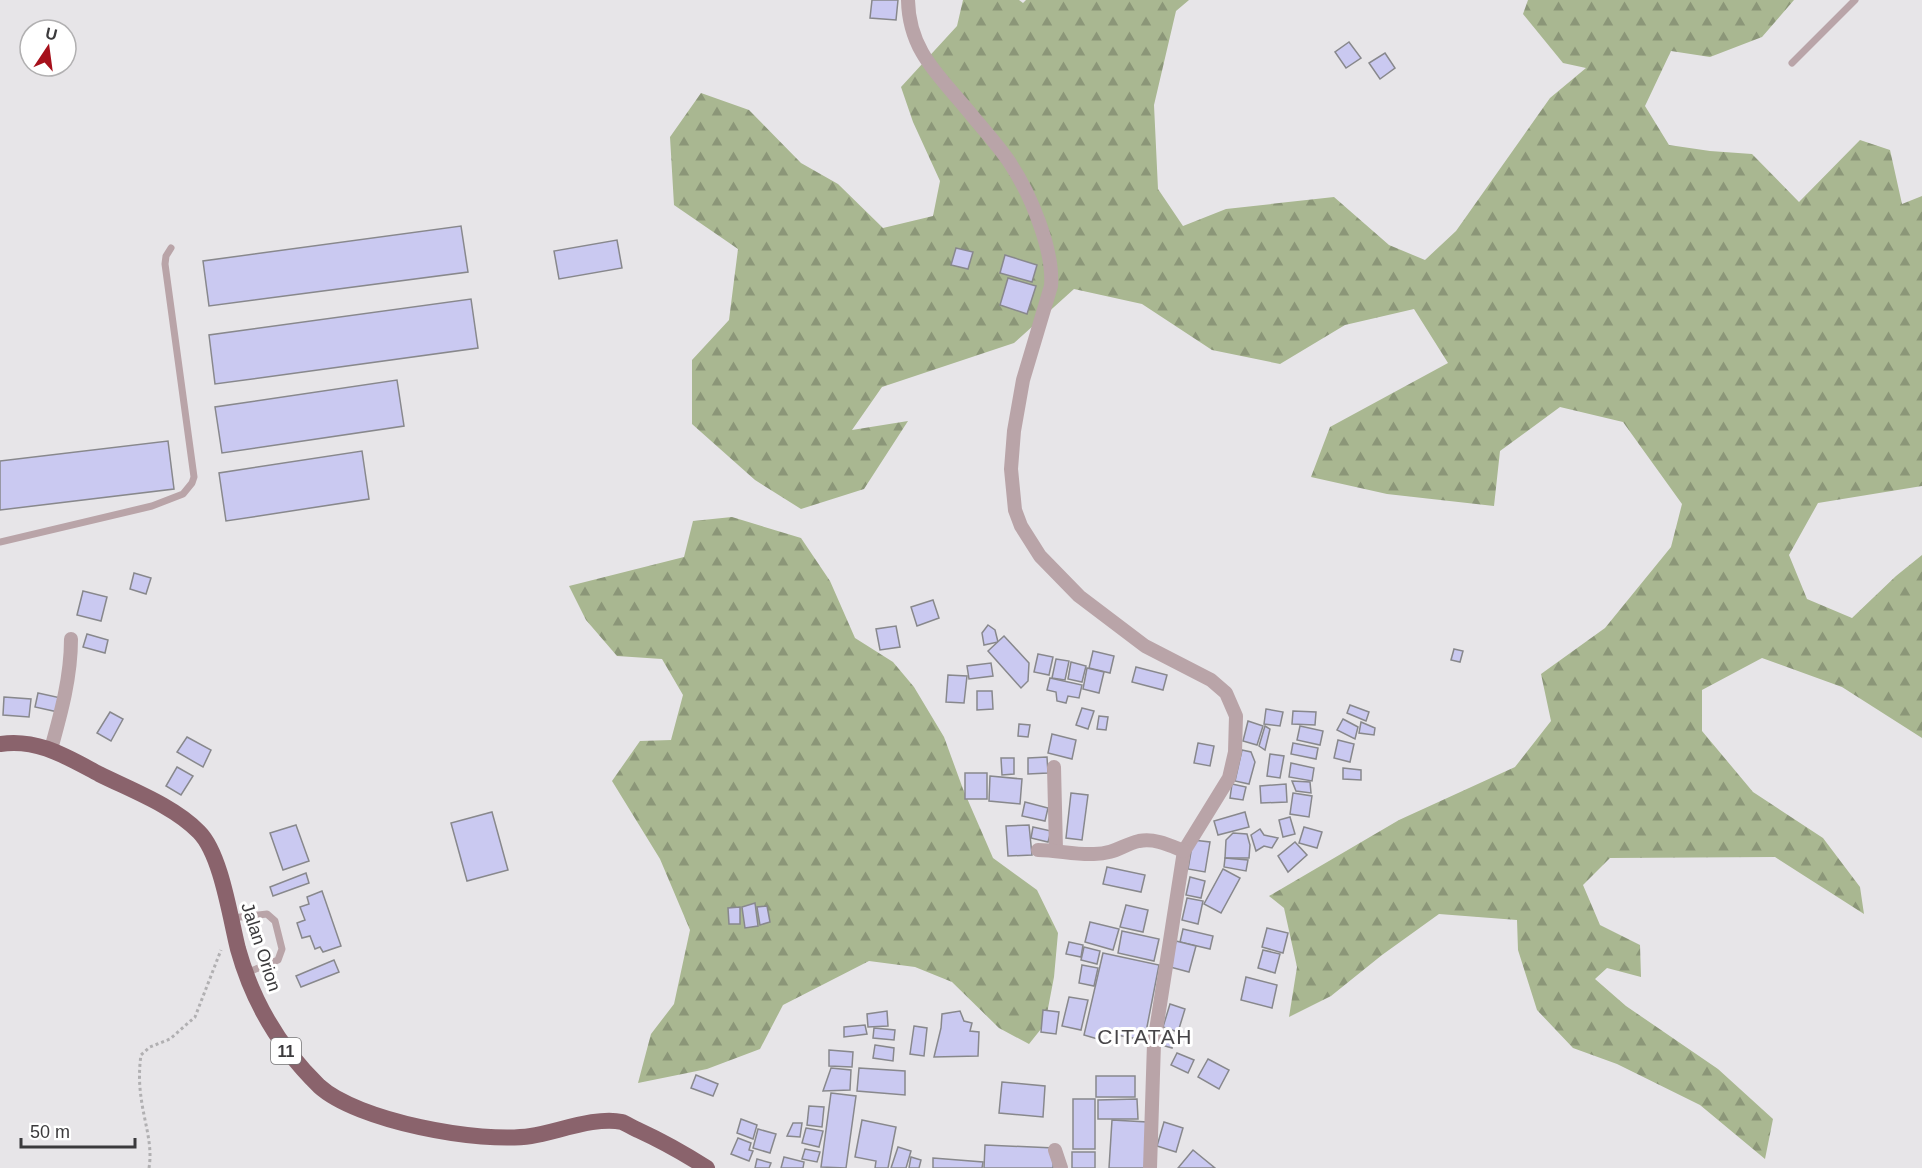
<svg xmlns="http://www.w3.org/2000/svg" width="1922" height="1168" font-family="Arial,sans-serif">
  <defs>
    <pattern id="forest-firs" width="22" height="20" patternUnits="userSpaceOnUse" patternTransform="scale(1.5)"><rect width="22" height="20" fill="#a9b791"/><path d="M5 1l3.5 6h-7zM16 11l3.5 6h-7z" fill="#8b9678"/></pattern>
  </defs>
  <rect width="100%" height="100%" fill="#e7e5e8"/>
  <g fill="url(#forest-firs)">
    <polygon points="963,0 1019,0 1023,3 1026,0 1189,0 1176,11 1154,105 1158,189 1183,226 1226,209 1334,197 1389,245 1425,260 1456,231 1550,98 1586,68 1563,63 1523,14 1528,0 1794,0 1762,37 1710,57 1671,51 1645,106 1669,145 1710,151 1752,154 1799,202 1860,140 1890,150 1902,204 1922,196 1922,486 1818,503 1789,555 1807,599 1852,618 1896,576 1922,555 1922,738 1842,687 1762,658 1702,690 1702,731 1753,792 1823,838 1860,887 1864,914 1775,857 1610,858 1583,885 1600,925 1640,945 1641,977 1607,968 1595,979 1626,1006 1718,1069 1773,1119 1765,1159 1700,1105 1617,1064 1573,1048 1537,1010 1518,950 1517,920 1439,914 1382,955 1331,996 1289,1017 1297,967 1284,908 1269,896 1399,820 1515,767 1551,721 1541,674 1605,628 1671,547 1682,504 1623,422 1560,407 1500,451 1494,506 1387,494 1311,477 1330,427 1448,363 1414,309 1345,325 1280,364 1212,350 1142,304 1074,289 1014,343 882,387 852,430 908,421 864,489 801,509 755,480 692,424 692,360 729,320 738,249 674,205 670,137 701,93 749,110 801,163 838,184 883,228 933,216 940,181 913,122 901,87 957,26"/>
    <polygon points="732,517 801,538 830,581 855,638 893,662 914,687 944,737 963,789 993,858 1037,890 1058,933 1054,977 1045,1024 1029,1044 999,1028 952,982 915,967 869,961 783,1005 760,1049 707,1069 638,1083 651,1034 674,1004 690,930 660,859 612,781 640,741 671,740 683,695 662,659 617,656 586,620 569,586 684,557 693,521"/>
  </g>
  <g fill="#cac9f1" stroke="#88888c" stroke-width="1.5">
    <polygon points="872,0 898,0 896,20 870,18"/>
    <polygon points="1349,42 1361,58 1346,68 1335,52"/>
    <polygon points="1385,53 1395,68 1380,79 1369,63"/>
    <polygon points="461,226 468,272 209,306 203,261"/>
    <polygon points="617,240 622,268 559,279 554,251"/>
    <polygon points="956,248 973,252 968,269 951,265"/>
    <polygon points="1005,255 1037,265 1032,282 1000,273"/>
    <polygon points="1008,278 1036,286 1027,314 1000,305"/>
    <polygon points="471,299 478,348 215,384 209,335"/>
    <polygon points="397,380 404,426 222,453 215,407"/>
    <polygon points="168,441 174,489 0,510 0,461"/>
    <polygon points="362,451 369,499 226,521 219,473"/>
    <polygon points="134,573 151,578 146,594 130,589"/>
    <polygon points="83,591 107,597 101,621 77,615"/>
    <polygon points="933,600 939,618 917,626 911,607"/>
    <polygon points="988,625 995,630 998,642 984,645 982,633"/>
    <polygon points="896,626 900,647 880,650 876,629"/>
    <polygon points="87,634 108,640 105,653 83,647"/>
    <polygon points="1004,636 1029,663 1028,681 1021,688 988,651"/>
    <polygon points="1454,649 1463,651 1460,662 1451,660"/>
    <polygon points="1093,651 1114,656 1110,673 1089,668"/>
    <polygon points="1038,654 1053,657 1049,675 1034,672"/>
    <polygon points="1056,659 1069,661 1065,680 1052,678"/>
    <polygon points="1071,662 1086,666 1082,682 1068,679"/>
    <polygon points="991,663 993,676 969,679 967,666"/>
    <polygon points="1136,667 1167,675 1163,690 1132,682"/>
    <polygon points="1087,668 1104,672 1099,693 1083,689"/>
    <polygon points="948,675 967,676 964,703 946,702"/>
    <polygon points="1050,678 1082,685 1079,698 1068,696 1066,703 1057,701 1056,692 1047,690"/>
    <polygon points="977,691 992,691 993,709 977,710"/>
    <polygon points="38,693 61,698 58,712 35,707"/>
    <polygon points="4,697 31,699 29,717 3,715"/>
    <polygon points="1350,705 1369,712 1366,721 1347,713"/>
    <polygon points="1082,708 1094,711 1088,729 1076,725"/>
    <polygon points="1266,709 1283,712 1280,726 1264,724"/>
    <polygon points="1293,711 1316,712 1315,725 1292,724"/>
    <polygon points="110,712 123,719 111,741 97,733"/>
    <polygon points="1099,716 1108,717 1106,730 1097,729"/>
    <polygon points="1343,719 1358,727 1355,739 1337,730"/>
    <polygon points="1248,721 1263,726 1257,745 1243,741"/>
    <polygon points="1361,722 1375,728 1374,735 1359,733"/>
    <polygon points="1019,724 1030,725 1028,737 1018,736"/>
    <polygon points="1265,726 1270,729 1265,750 1259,746"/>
    <polygon points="1300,726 1323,731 1320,745 1297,740"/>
    <polygon points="1052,734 1076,740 1072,759 1048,753"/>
    <polygon points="187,737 211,750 203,767 177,752"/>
    <polygon points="1338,740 1354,744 1350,762 1334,758"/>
    <polygon points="1198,743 1214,746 1210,766 1194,763"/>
    <polygon points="1293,743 1318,748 1316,759 1291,754"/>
    <polygon points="1242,750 1251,752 1255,762 1249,784 1235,781"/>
    <polygon points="1270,754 1284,756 1280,778 1267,776"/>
    <polygon points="1047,757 1048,773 1028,774 1028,758"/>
    <polygon points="1001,758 1014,758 1014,774 1002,775"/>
    <polygon points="1291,763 1314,768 1312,781 1289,777"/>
    <polygon points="177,767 193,776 181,795 166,786"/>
    <polygon points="1343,768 1361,770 1361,780 1343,779"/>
    <rect x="965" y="773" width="22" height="26"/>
    <polygon points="990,776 1022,779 1020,804 989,801"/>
    <polygon points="1292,781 1310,782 1311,793 1296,791"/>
    <polygon points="1232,784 1246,787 1243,800 1230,798"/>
    <polygon points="1286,784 1287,802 1261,803 1260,786"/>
    <polygon points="1071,793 1088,795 1082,840 1066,838"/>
    <polygon points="1293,793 1312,796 1309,817 1290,814"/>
    <polygon points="1025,802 1048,808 1045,821 1022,816"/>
    <polygon points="492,812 508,870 467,881 451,823"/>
    <polygon points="1245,812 1249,827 1218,835 1214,821"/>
    <polygon points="1290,817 1295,834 1283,837 1279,820"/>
    <polygon points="296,825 309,861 283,870 270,833"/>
    <polygon points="1029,825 1032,855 1008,856 1006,826"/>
    <polygon points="1033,827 1051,831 1048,842 1031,838"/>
    <polygon points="1304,827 1322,832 1317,848 1299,843"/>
    <polygon points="1260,829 1264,835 1278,838 1272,848 1264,846 1256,851 1251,835"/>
    <polygon points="1233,833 1247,834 1250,845 1249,858 1225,858 1226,840"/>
    <polygon points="1193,840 1210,842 1205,872 1188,869"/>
    <polygon points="1295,842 1307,855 1288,872 1278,856"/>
    <polygon points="1225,858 1248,860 1246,871 1224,867"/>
    <polygon points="1107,867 1145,875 1141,892 1103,884"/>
    <polygon points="1223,869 1240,878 1221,913 1204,904"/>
    <polygon points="306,873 309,883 273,896 270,887"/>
    <polygon points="1190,877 1205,881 1201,898 1186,895"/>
    <polygon points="322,891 341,946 323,952 320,947 315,949 310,936 302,938 297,923 305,920 300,907 309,904 307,897"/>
    <polygon points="1187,898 1203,901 1198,924 1182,920"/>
    <polygon points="755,903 758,926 745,928 742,907"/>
    <polygon points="1126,905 1148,910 1143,932 1120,927"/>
    <polygon points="767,906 770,922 760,925 757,907"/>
    <polygon points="740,907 740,924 729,924 728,908"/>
    <polygon points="1090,922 1119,929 1113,950 1085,942"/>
    <polygon points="1267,928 1288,933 1283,953 1262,947"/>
    <polygon points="1183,929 1213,936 1210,949 1180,942"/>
    <polygon points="1122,931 1159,939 1154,961 1118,953"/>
    <polygon points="1176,941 1196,946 1189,972 1170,967"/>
    <polygon points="1069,942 1083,945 1081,957 1066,954"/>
    <polygon points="1084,947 1100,951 1097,964 1081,960"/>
    <polygon points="1263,950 1280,954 1275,973 1258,968"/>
    <polygon points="1103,953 1159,965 1145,1037 1132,1038 1102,1032 1101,1040 1084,1035"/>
    <polygon points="334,960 339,972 301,987 296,976"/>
    <polygon points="1082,965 1098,968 1094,986 1079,983"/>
    <polygon points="1246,977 1277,985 1272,1008 1241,1000"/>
    <polygon points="1069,997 1088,1000 1081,1030 1062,1026"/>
    <polygon points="1170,1004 1185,1009 1178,1032 1163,1027"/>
    <polygon points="1043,1010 1059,1012 1056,1034 1041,1032"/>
    <polygon points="887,1011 888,1026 868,1027 867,1014"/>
    <polygon points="960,1011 964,1021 972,1023 970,1031 979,1032 978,1056 934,1057 941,1028 942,1014"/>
    <polygon points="865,1025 867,1034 844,1037 844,1027"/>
    <polygon points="914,1026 927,1028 924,1056 910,1054"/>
    <polygon points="874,1028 895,1030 894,1040 873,1038"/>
    <polygon points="1160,1030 1173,1034 1172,1048 1158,1044"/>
    <polygon points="875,1045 894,1048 893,1061 873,1058"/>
    <polygon points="829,1050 853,1052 852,1067 829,1066"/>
    <polygon points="1177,1053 1194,1060 1188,1073 1171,1065"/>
    <polygon points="1208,1059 1229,1070 1219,1089 1198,1077"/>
    <polygon points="831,1068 851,1070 850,1090 823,1091"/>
    <polygon points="859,1068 905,1071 905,1095 857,1091"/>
    <polygon points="696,1075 718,1084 713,1096 691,1088"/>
    <rect x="1096" y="1076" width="39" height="21"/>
    <polygon points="1002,1082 1045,1086 1043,1117 999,1113"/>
    <polygon points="831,1093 856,1096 846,1168 821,1167"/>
    <rect x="1073" y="1099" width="22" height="50"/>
    <polygon points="1137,1099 1138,1119 1098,1119 1098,1100"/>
    <polygon points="809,1106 824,1107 822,1127 807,1125"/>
    <polygon points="741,1119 757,1125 753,1139 737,1133"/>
    <polygon points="862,1120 896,1127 888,1168 875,1168 876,1161 855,1157"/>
    <polygon points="1112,1120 1147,1122 1145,1168 1109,1168"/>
    <polygon points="1164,1122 1183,1128 1176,1152 1157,1146"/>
    <polygon points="793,1123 802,1123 800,1137 787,1136"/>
    <polygon points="806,1128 823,1131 819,1147 802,1143"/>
    <polygon points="758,1129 776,1134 770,1153 753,1148"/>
    <polygon points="738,1138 751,1143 749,1150 753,1151 749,1161 731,1154"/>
    <polygon points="985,1145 1054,1148 1053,1168 984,1168"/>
    <polygon points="898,1147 911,1151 906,1168 891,1168"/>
    <polygon points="805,1149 820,1152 817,1162 802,1159"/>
    <polygon points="1193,1150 1215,1168 1178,1168"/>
    <rect x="1072" y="1152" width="23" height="16"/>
    <polygon points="784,1157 804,1162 803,1168 781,1168"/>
    <polygon points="911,1157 921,1160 919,1168 909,1168"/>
    <polygon points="933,1158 983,1162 982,1168 933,1168"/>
    <polygon points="757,1159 771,1163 769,1168 755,1168"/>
  </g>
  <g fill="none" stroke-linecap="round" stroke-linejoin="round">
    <path stroke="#b1b0b2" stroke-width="3" stroke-dasharray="3 3" stroke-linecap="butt" d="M149 1168C153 1144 144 1122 141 1097 139 1083 139 1069 141 1055L150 1047 170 1039 195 1017 221 950"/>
    <g stroke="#b9a4a8" stroke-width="7">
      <polyline points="1792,63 1855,0"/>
      <polyline points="0,542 152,506 183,494 192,483 194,477 165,264 166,256 171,248"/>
      <polyline points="232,918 267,914 275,921 282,949 278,960 246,973"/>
    </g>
    <g stroke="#b9a4a8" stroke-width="14">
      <path d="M908 0C909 52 940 76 970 113 983 129 998 145 1010 163 1030 193 1054 250 1051 286L1023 380 1014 431 1011 469 1015 510 1021 526 1040 556 1079 596 1145 646 1211 680 1226 693 1236 716 1235 752 1229 778 1184 851 1154 1043 1150 1168"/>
      <path d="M51 749C61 713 71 677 71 639"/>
      <polyline points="1054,767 1056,850"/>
      <path d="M1038 850C1057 850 1075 855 1094 854 1115 854 1122 845 1139 841 1155 838 1169 845 1184 851"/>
      <polyline points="1055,1150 1061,1168"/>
    </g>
    <path stroke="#8a636c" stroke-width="16" d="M0 744C37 738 67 757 99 774 131 790 174 806 199 832 221 854 230 917 238 949 253 1003 279 1047 319 1086 357 1121 480 1144 531 1136 557 1132 596 1116 622 1122 627 1124 633 1128 638 1130 662 1141 685 1154 707 1168"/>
  </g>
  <g text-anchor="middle" stroke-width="6" stroke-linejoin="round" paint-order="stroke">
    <rect fill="#fff" stroke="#767576" stroke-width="1.5" x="271" y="1038" width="30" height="26" rx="4.5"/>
    <g font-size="16" font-weight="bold" fill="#3b3a3c">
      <text x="286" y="1057">11</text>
    </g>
    <g font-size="18" fill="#3b3a3c" stroke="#fff">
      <text transform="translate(261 947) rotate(72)" y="6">Jalan Orion</text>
    </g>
    <g font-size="21" letter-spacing="1.5" fill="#474548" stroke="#fff">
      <text x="1145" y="1044">CITATAH</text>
    </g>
  </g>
  <g transform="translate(48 48) rotate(13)"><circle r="28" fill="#ffffff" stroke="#b1b0b1" stroke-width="1.5"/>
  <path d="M0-4.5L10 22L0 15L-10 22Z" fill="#a6101b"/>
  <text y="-9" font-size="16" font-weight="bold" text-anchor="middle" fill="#3b3a3c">U</text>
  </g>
  <path d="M21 1138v9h114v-9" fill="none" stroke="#3b3a3c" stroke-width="3"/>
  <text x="30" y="1138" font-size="18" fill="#3b3a3c" stroke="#ffffff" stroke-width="4.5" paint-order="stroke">50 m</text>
</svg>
